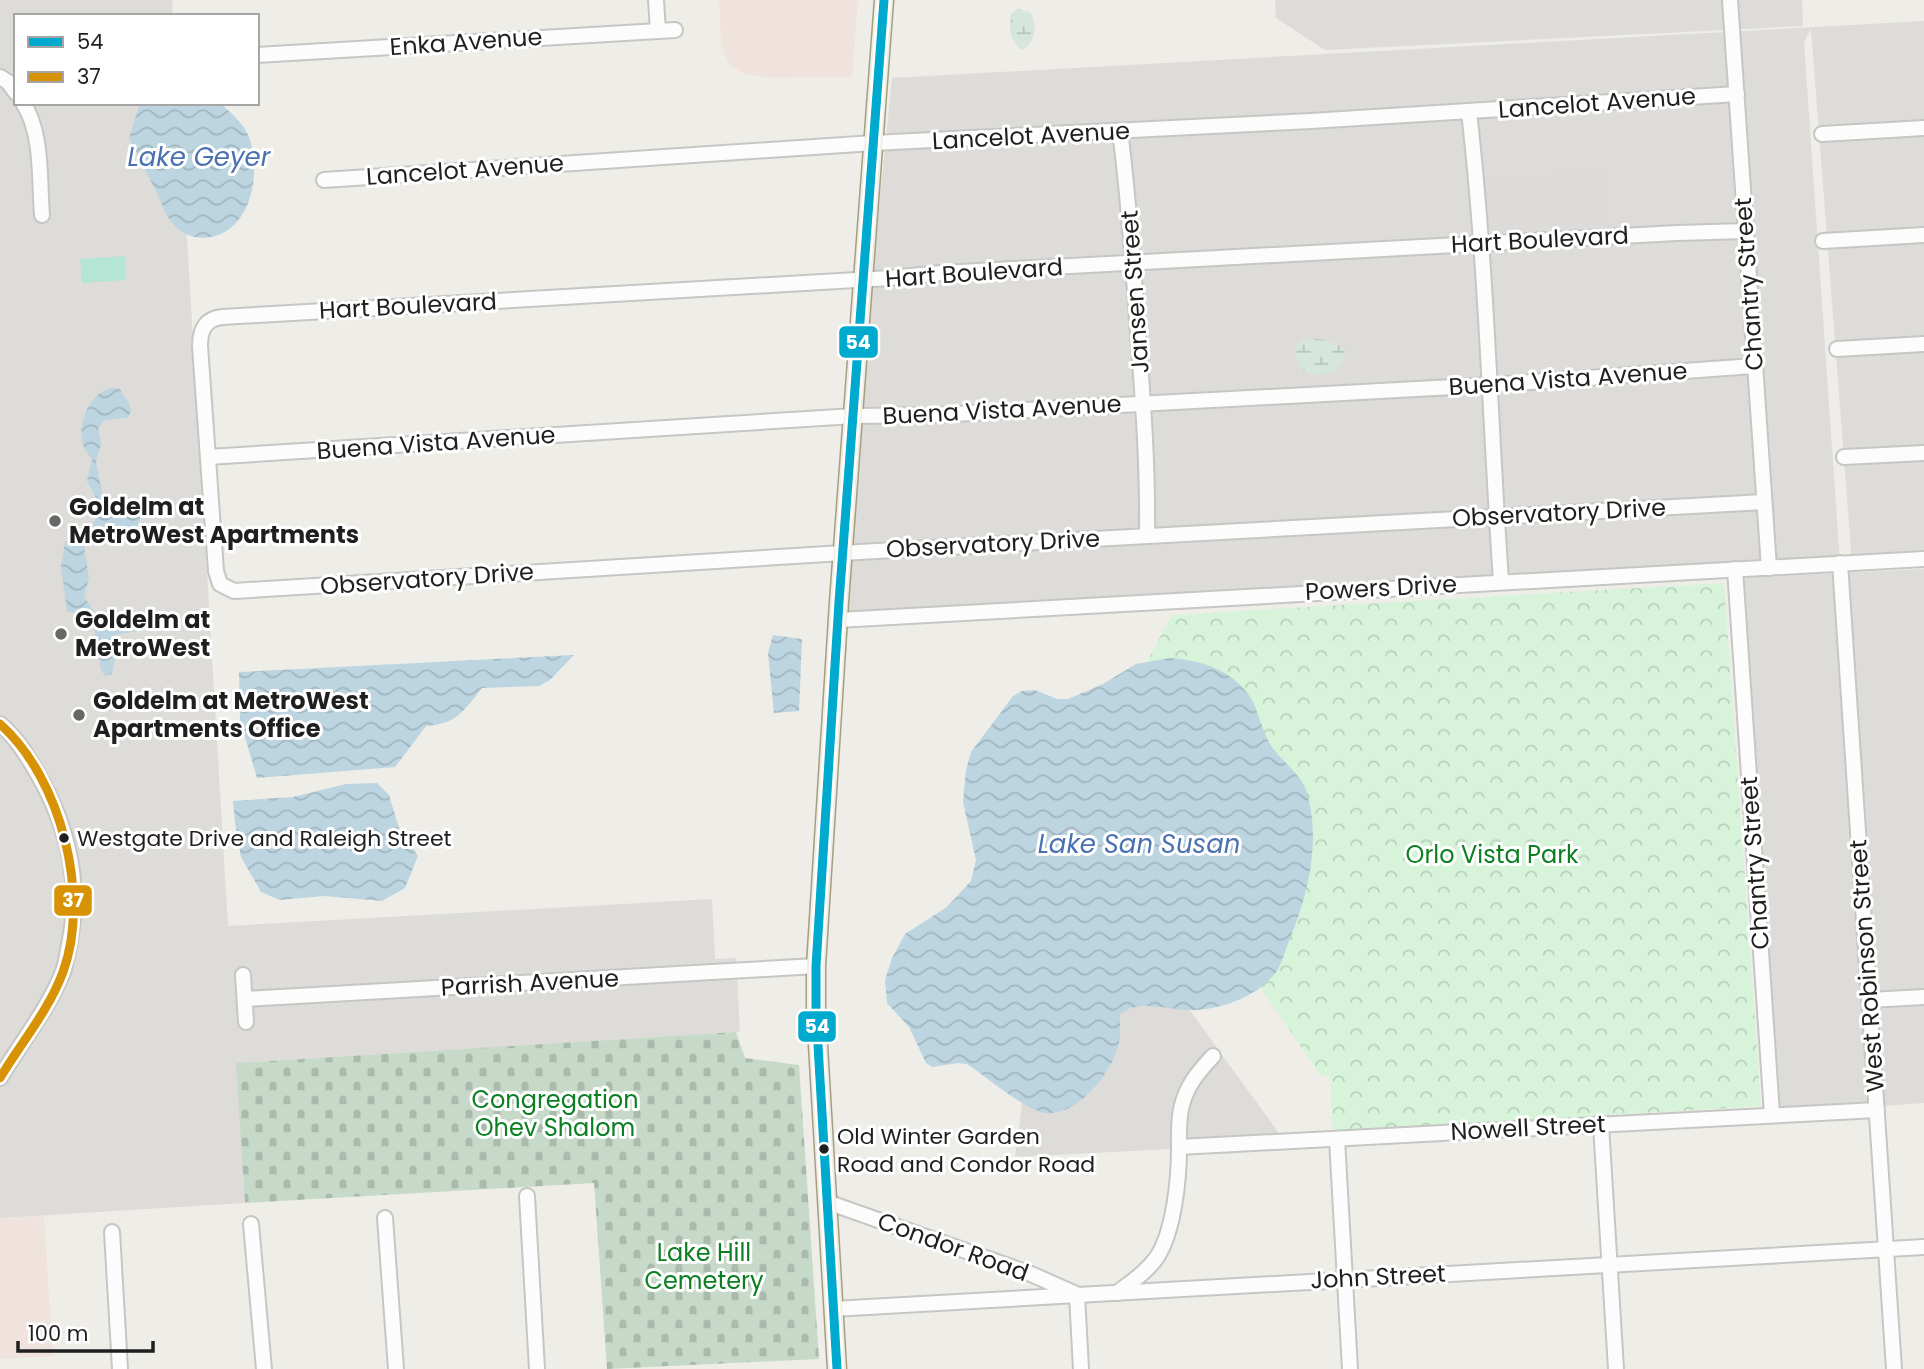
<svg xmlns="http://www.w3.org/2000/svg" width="1924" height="1369" font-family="Poppins,sans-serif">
  <defs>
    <pattern id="wetland-marsh" width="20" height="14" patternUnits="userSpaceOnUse" patternTransform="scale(1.75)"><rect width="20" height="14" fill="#d6e5de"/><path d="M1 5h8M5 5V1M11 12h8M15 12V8" fill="none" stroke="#b7c4be"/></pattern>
    <pattern id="cemetery-stones" width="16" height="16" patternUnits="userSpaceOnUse" patternTransform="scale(1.75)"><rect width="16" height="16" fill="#c7d9c9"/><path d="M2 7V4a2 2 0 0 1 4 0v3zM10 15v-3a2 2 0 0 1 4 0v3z" fill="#aabaac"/></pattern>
    <pattern id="park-crowns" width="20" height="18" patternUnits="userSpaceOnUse" patternTransform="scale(1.75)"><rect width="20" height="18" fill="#d7f4da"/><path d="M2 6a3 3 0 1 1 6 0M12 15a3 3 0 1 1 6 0" fill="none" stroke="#b8d1bb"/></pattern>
    <pattern id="water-waves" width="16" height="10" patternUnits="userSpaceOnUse" patternTransform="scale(1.75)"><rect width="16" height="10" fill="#bcd5e0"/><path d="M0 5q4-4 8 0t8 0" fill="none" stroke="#a1b6c0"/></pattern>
  </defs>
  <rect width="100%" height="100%" fill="#eeede8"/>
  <g fill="#dddcd9">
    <polygon points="0,0 172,0 173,16 16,16 16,103 179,103 228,926 712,899 715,959 736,958 740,1032 237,1063 245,1203 0,1218"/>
    <polygon points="1275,0 1802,0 1803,26 1325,50 1276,18"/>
    <polygon points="1924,21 1924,557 1852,563 1811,29 1804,42 1840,563 838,620 892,78"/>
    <polygon points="1924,569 1924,1103 1772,1114 1736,578"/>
    <polygon points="1076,853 1286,1143 1015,1157 1037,992"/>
  </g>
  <g fill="#f0e3de">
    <polygon points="719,0 858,0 852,77 772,78 744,74 728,64 721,42"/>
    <polygon points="44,1216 53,1356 0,1359 0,1218"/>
  </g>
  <polygon fill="#dcdbd9" points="1607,171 1610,227 1487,234 1483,178"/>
  <g fill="url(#wetland-marsh)">
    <path d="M1018 9 1030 12C1038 25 1035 43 1022 50 1009 40 1009 28 1011 14Z"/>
    <path d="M1307 338 1326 340 1344 348C1353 377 1289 392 1296 344Z"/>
  </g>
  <polygon fill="url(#cemetery-stones)" points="736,1032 745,1058 799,1065 819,1359 607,1369 594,1183 245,1203 236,1063"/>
  <polygon fill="url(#park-crowns)" points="1724,583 1761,1106 1333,1132 1330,1076 1321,1076 1219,927 1128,698 1172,615"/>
  <polygon fill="#b4e5d5" points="125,256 126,280 82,283 80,259"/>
  <g fill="url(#water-waves)">
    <path d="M140 103H220C232 114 245 124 250 140 261 175 251 229 211 237 197 240 182 235 173 224 166 216 162 204 158 195 148 176 139 157 129 138Z"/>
    <path d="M112 388H119C124 397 130 400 131 412L127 418 105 420 98 428 101 443 96 462 104 503 111 507 141 505V517L134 532 122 534 94 533 84 546 89 578 84 597 101 621C119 621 136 615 155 616L160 622 149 629 115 635 111 640 115 658 112 674 105 676 101 670 93 621 86 614 67 612 61 567 65 541 81 540 94 523 97 515 96 498 87 481 92 460C89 454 85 451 83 445 77 424 89 392 112 388Z"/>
    <polygon points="773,635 802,639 799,711 774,713 768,653"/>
    <path d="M574 655 550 680 539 686 482 688C464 711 456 724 426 726L395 767 257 778 240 720 239 672Z"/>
    <path d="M1170 658C1202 660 1235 671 1252 700 1259 714 1262 730 1270 744 1280 760 1300 773 1306 790 1322 839 1308 896 1289 941 1285 951 1282 962 1277 971 1258 996 1224 1009 1193 1010 1170 1011 1139 998 1120 1014 1120 1025 1121 1036 1118 1047 1110 1074 1078 1116 1046 1113 1024 1110 987 1077 967 1064L958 1063 932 1067 926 1063 909 1027 887 1003 885 980 892 958 905 934 947 907 971 881 976 860 963 802 966 770 971 752 1013 696 1022 691 1035 690 1057 699H1068L1103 684 1136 664Z"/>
    <polygon points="377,783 389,795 399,828 418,856 405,888 382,901 324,896 280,900 261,892 241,857 235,823 233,801 293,797 346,784"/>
  </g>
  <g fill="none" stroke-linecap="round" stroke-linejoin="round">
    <defs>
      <g id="minor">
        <polyline points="656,0 658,31"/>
        <polyline points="1730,0 1769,568"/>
        <polyline points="257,55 675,30"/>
        <polyline points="0,77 8,82 16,93"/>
        <path d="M23 103C43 133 39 180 42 215"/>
        <path d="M1469 112C1487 268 1490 425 1501 581"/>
        <path d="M1120 131C1129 199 1133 266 1138 333 1143 401 1148 468 1147 536"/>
        <polyline points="1822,134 1924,128"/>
        <polyline points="324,180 873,143 1311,121 1737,94"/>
        <path d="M1746 231 1677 233 942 273 890 278 222 317C205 319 200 330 200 346L216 571 220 584 234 591 859 552 1764 502"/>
        <polyline points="1823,241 1924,235"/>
        <polyline points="1837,349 1924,344"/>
        <polyline points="208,457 854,416 935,415 1490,385 1754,366"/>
        <polyline points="1844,457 1924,453"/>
        <polyline points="1840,563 1894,1369"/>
        <polyline points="1735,569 1772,1114"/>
        <polyline points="838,620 1924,559"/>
        <path d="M0 724C15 736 26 754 36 771 68 826 82 882 69 945 67 954 66 963 63 972 47 1011 21 1042 0 1078"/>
        <polyline points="243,975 246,1022"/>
        <polyline points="245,999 816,966"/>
        <polyline points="1869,1000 1924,997"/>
        <polyline points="1601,1125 1616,1369"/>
        <polyline points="1337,1139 1350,1369"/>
        <polyline points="1179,1147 1877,1110"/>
        <polyline points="527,1196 537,1369"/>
        <polyline points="827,1202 1031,1274 1076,1294"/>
        <polyline points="385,1218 396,1369"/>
        <polyline points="251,1224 264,1369"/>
        <polyline points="112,1232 120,1369"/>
        <path d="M1117 1293C1131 1282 1147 1272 1157 1257 1174 1231 1179 1179 1179 1148 1179 1133 1178 1119 1182 1105 1187 1085 1199 1071 1213 1056"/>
        <polyline points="1077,1295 1081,1369"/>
        <polyline points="833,1309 1924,1247"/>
      </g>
      <polyline id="major" points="837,1369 816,1011 816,966 839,602 884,0"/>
    </defs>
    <use href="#minor" stroke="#c6c6c4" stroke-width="18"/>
    <use href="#major" stroke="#a59e84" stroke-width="21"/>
    <use href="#minor" stroke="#fcfcfc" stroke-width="14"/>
    <use href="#major" stroke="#f1eee5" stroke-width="18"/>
    <defs>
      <polyline id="bus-1" points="837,1369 816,1011 816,966 839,602 884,0"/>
      <path id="bus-2" d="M0 724C61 778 91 896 63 972 49 1010 21 1043 0 1078"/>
    </defs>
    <use href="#bus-1" stroke="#fff" stroke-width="14"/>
    <use href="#bus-2" stroke="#fff" stroke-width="14"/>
    <use href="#bus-1" stroke="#00a9ce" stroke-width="9"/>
    <use href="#bus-2" stroke="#d79205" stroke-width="9"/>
  </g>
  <g fill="#676765" stroke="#fff" stroke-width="2.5">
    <circle cx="55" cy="521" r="7"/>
    <circle cx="61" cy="634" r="7"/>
    <circle cx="79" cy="715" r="7"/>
  </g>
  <g fill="#1f1f1f" stroke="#fff" stroke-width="2.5">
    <circle cx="64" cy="838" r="6"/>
    <circle cx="824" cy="1149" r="6"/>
  </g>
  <g text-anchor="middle" stroke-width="6" stroke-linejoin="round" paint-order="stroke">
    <g font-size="22" fill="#1f1f1f" stroke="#fff" text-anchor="start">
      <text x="77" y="846">Westgate Drive and Raleigh Street</text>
      <text x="837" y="1144">Old Winter Garden<tspan x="837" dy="28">Road and Condor Road</tspan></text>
    </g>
    <g font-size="24" fill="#1f1f1f" stroke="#fff">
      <text transform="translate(466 42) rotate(-4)" y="8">Enka Avenue</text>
      <text transform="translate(1597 103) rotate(-4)" y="8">Lancelot Avenue</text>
      <text transform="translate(1031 136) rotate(-3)" y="8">Lancelot Avenue</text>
      <text transform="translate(465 170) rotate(-4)" y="8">Lancelot Avenue</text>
      <text transform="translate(1540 240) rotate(-3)" y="8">Hart Boulevard</text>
      <text transform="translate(974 273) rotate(-4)" y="8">Hart Boulevard</text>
      <text transform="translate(1749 284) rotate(-94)" y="8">Chantry Street</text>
      <text transform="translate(1135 292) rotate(-94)" y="8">Jansen Street</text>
      <text transform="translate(408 306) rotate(-3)" y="8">Hart Boulevard</text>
      <text transform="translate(1568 379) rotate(-4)" y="8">Buena Vista Avenue</text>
      <text transform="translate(1002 410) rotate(-3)" y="8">Buena Vista Avenue</text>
      <text transform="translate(436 443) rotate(-4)" y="8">Buena Vista Avenue</text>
      <text transform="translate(1559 513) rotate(-3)" y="8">Observatory Drive</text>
      <text transform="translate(993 544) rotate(-3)" y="8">Observatory Drive</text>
      <text transform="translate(427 579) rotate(-4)" y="8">Observatory Drive</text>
      <text transform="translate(1381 588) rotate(-3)" y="8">Powers Drive</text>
      <text transform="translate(1755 863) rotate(-94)" y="8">Chantry Street</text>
      <text transform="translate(1867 966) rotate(-94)" y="8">West Robinson Street</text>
      <text transform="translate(530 983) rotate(-3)" y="8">Parrish Avenue</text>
      <text transform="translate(1528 1128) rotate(-3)" y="8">Nowell Street</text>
      <text transform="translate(953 1247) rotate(20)" y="8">Condor Road</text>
      <text transform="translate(1378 1277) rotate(-3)" y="8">John Street</text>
    </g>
    <g font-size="24" font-weight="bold" fill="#1f1f1f" stroke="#fff" text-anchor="start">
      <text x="69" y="515">Goldelm at<tspan x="69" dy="28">MetroWest Apartments</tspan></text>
      <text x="75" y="628">Goldelm at<tspan x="75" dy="28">MetroWest</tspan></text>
      <text x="93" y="709">Goldelm at MetroWest<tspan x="93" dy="28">Apartments Office</tspan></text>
    </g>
    <g font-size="24" fill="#0c7f22" stroke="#fff">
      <text x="1492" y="863">Orlo Vista Park</text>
      <text x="555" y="1108">Congregation<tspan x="555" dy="28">Ohev Shalom</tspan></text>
      <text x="704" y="1261">Lake Hill<tspan x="704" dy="28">Cemetery</tspan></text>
    </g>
    <g font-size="26" font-style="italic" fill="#4b72b0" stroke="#fff">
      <text x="199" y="166">Lake Geyer</text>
      <text x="1139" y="853">Lake San Susan</text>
    </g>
  </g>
  <g stroke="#fff" stroke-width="2.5">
    <rect x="838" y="325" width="41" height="34" rx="7" fill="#00a9ce"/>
    <rect x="53" y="884" width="40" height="33" rx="7" fill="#d79205"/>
    <rect x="797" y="1010" width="40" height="33" rx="7" fill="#00a9ce"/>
  </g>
  <g font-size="19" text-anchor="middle" font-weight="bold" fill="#fff">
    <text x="858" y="349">54</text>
    <text x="73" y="907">37</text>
    <text x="817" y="1033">54</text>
  </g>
  <rect x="14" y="14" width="245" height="91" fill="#ffffff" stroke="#a5a5a5" stroke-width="2"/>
  <rect x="28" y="37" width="35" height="10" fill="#00a9ce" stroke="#a5a5a5" stroke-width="2"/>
  <text x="77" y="49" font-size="21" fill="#1f1f1f">54</text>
  <rect x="28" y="72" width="35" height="10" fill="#d79205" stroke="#a5a5a5" stroke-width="2"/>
  <text x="77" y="84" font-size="21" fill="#1f1f1f">37</text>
  <path d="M18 1341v10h135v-10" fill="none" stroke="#1f1f1f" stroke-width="3.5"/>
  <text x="28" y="1341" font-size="21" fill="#1f1f1f" stroke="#ffffff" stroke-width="5" paint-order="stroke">100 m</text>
</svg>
